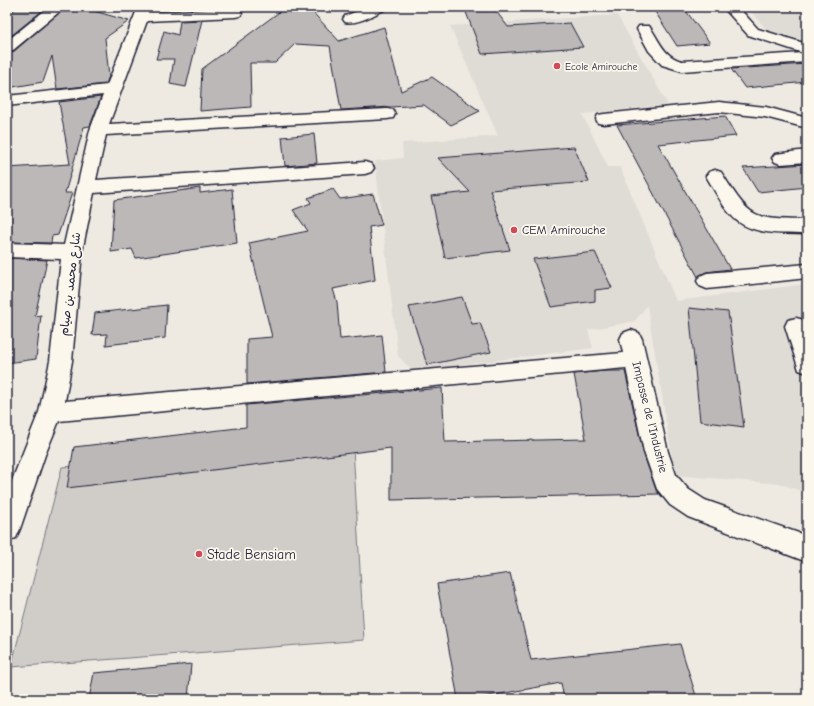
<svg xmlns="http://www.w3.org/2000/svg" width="814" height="706" font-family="'Comic Neue','Playpen Sans Arabic',sans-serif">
  <rect width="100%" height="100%" fill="#eeeae2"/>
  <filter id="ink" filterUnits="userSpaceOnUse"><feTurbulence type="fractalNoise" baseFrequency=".025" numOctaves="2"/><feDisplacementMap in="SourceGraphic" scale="8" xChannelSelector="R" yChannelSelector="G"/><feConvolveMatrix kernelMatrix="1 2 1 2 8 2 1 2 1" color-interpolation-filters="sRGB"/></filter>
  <g filter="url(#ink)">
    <g fill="#dfdbd5">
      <polygon points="747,7 807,7 807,41 767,30"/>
      <polygon points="617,15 668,105 582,114 608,167 620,167 676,301 807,284 807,493 781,484 675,475 647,305 635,321 588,330 593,348 413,371 398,356 375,161 403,158 402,143 498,136 450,26"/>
    </g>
    <polygon fill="#d0cdc9" stroke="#797882" points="353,447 364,640 11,667 62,467"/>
    <g fill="#bcb8b8" stroke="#22223b">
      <polygon points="18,7 47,7 7,39 7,15"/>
      <polygon points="66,7 80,7 129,21 105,38 109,76 106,84 57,89 52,56 43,82 7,88 7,54 13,52"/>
      <polygon points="286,7 308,7 339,41 384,27 401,91 432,77 480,111 451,125 424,105 341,110 330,46 295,44 275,63 250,63 251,107 200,111 202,69"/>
      <polygon points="464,7 493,7 508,27 570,23 583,47 482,54"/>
      <polygon points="652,7 683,7 710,43 677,46"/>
      <polygon points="202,20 186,87 170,84 174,59 156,59 164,31 178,35 180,21"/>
      <polygon points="807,64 807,82 745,88 731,69"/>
      <polygon points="101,97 90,126 84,127 65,193 72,193 58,235 52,236 51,243 7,242 7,168 70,164 59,102"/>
      <polygon points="725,116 736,136 658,144 730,269 706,272 698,277 617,125"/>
      <polygon points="314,134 317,163 285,166 282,137"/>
      <polygon points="574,147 589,182 490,190 510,250 445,258 431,196 470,192 438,158"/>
      <polygon points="807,164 807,187 758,192 743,168"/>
      <polygon points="200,188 200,193 232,189 237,243 136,258 132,249 111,252 114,200"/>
      <polygon points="333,189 340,199 373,194 382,225 369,227 375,280 333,289 337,302 340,339 382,335 386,372 247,384 247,339 272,337 249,243 308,231 293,210 311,203 308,198"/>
      <polygon points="595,252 612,288 595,290 595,301 551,307 533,259"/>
      <polygon points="7,258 47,260 35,316 41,315 36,359 7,363"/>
      <polygon points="462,297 472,324 480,323 491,352 427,365 409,307"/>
      <polygon points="167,305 165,338 106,345 107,334 92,335 95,313"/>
      <polygon points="689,308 728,312 744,427 700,421"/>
      <polygon points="605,371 625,371 643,452 656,490 659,494 391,500 391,448 67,488 74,447 246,427 246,405 442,388 445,442 586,439 574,374"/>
      <polygon points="510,573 531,660 680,644 697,699 564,699 561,683 472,699 458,699 437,584"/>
      <polygon points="191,664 188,699 89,699 94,673"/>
    </g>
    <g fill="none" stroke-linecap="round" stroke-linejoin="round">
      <defs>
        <g id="minor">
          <polygon points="49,7 65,7 12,51 7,53 7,41"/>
          <polygon points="138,7 152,7 150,12 235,9 240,10 242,13 240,16 235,17 147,21 109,124 387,109 393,110 395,114 393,118 387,119 106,135 96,180 365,162 371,164 374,168 371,172 365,174 94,193 82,252 72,361 65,401 623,353 620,339 623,333 631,330 639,333 642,339 668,452 676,475 688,489 705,500 807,536 807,562 688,517 670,505 657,489 644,452 626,368 59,421 45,455 20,529 16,538 7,541 7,493 39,412 50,361 61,259 7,257 7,243 64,245 90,130 103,95 7,106 7,96 107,85"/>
          <path d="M367 7H386L384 10C373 15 357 25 345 22L343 19 345 16Z"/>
          <path d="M723 7H738L758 29 807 44V62L682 71 662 65 649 51 637 29 639 26H649C660 41 663 56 682 61L803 53 748 35Z"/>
          <polygon points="719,102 766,107 807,118 807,128 765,117 719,112 604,124 598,123 596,119 598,115 604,114"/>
          <polygon points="807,150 807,162 781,164 775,162 772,158 775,154"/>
          <path d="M715 170 721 172C751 219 751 219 807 220V234C782 233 749 236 731 215 721 204 714 189 706 176L709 172Z"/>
          <polygon points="807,264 807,278 707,289 700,286 697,281 700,276 707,273"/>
          <polygon points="796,318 804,320 807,327 807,373 799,370 785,326 788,320"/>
        </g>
      </defs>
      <use href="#minor" stroke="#22223b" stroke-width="3"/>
      <use href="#minor" fill="#fbf7ec" fill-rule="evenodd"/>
    </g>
  </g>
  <g fill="#d1495b" stroke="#fbf7ec" stroke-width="1.5">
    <circle cx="557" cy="66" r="4"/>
    <circle cx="514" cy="230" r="4"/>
    <circle cx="199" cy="554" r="4"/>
  </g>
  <g text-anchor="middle" stroke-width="3.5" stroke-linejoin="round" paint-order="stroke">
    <g font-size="10" fill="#22223b" stroke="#fbf7ec" text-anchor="start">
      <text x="565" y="70">Ecole Amirouche</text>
    </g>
    <g font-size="12" fill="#22223b" stroke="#fbf7ec" text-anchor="start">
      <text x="522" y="234">CEM Amirouche</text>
    </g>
    <g font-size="12" fill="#22223b" stroke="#fbf7ec">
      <text transform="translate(70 284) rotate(-83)" y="4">شارع محمد بن صيام</text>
      <text transform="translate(650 417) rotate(76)" y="4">Impasse de l'Industrie</text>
    </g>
    <g font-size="14" fill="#22223b" stroke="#fbf7ec" text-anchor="start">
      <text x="207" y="559">Stade Bensiam</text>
    </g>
  </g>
  <rect width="814" height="706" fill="none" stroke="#fbf7ec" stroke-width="24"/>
  <rect x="12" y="12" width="790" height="682" fill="none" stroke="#22223b" stroke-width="1.5" filter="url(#ink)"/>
</svg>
